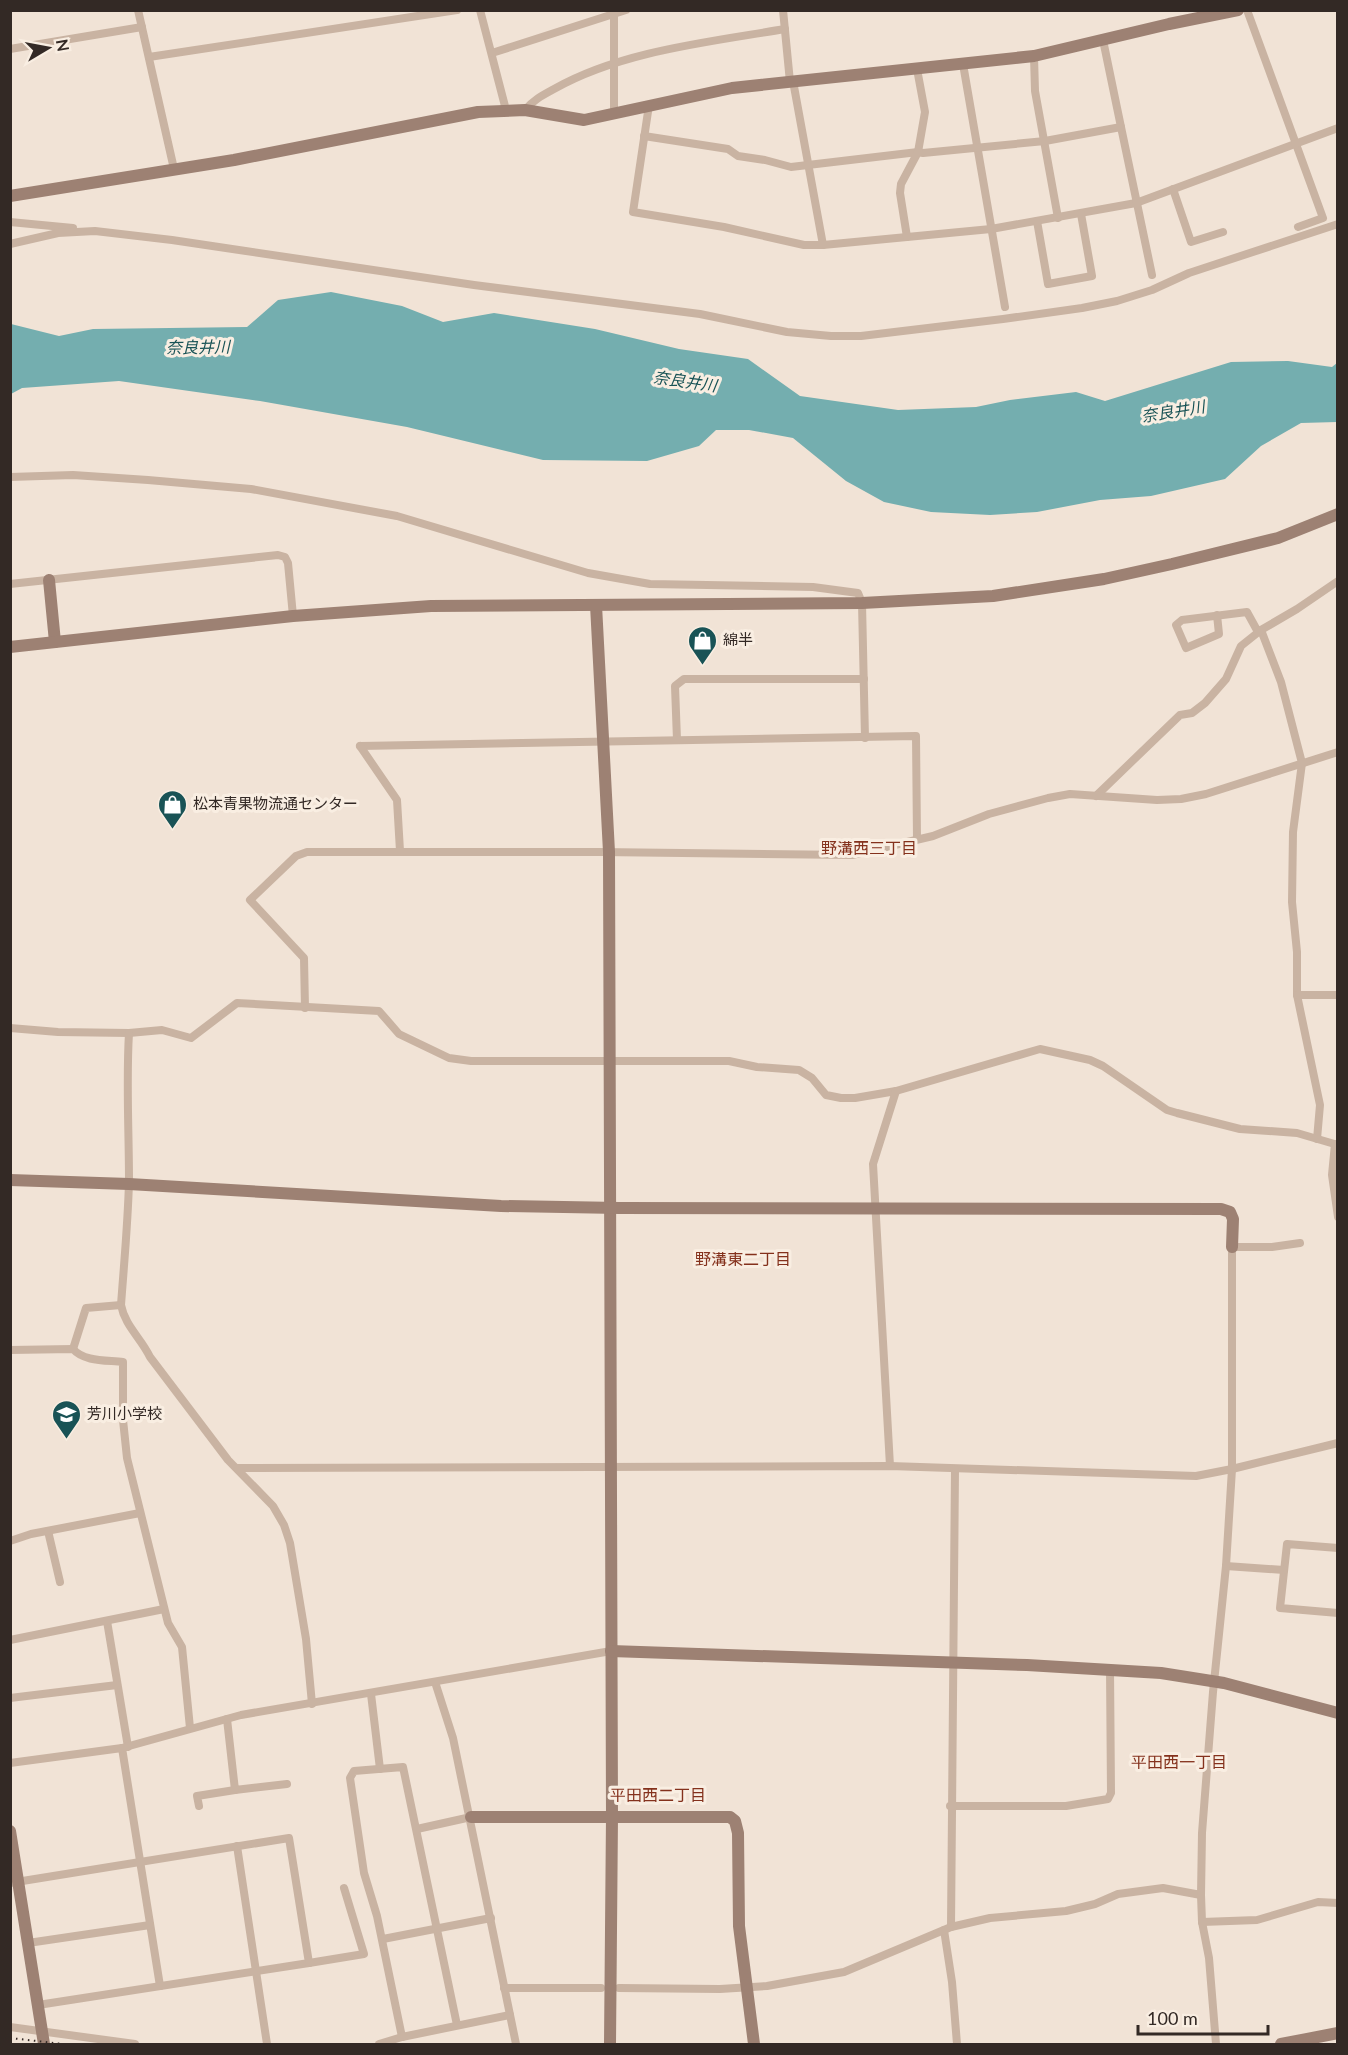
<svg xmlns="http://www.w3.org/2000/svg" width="1348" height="2055" font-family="Lato,'Noto Sans JP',sans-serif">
  <rect width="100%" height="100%" fill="#f1e3d6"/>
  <polygon fill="#74aeaf" points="331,292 402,306 443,322 494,313 595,329 679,349 748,359 800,396 898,410 976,407 1010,400 1076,392 1105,401 1231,362 1288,361 1332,367 1337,363 1337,422 1301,423 1261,446 1225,479 1151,496 1100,500 1037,512 990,515 931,512 884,502 846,481 793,438 749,430 716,430 699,446 647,461 543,460 407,427 260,401 119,381 22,388 11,394 11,324 59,336 93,329 247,327 278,300"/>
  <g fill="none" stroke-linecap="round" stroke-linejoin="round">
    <g stroke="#c9b3a2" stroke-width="8">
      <polyline points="138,10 174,169"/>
      <polyline points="480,10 506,110"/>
      <polyline points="783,10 790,82"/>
      <polyline points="1247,10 1323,218 1298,227"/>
      <polyline points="10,49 142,27"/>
      <polyline points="492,53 626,10"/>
      <polyline points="1034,56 1035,91 1058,218"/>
      <polyline points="149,57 457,10"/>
      <polyline points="963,64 1005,307"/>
      <polyline points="793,81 823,245"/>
      <polyline points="649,105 633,212 724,227 804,245 823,245 991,229 1136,203 1338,128"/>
      <path d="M525 110C533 100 543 95 554 89 621 51 709 42 785 29"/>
      <polyline points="614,114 614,10"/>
      <polyline points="1121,127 1152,275"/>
      <polyline points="644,136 728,149 738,156 765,160 791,167 918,152 923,153 1045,141 1121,127 1103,40"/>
      <polyline points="1173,189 1191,242 1223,232"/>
      <polyline points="1037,221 1048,284 1092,276 1081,214"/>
      <polyline points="10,222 73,228"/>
      <polyline points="907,237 900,193 901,184 918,152 925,112 917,69"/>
      <polyline points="10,244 58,233 95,231 172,240 474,285 700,314 787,332 831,336 861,336 1003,319 1082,308 1117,301 1152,290 1189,273 1338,224"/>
      <polyline points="10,477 73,475 148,480 251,489 397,516 588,573 650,584 813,587 858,593 862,603 865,738"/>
      <polyline points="10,584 278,555 285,557 288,563 293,616"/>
      <polyline points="1217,615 1219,634 1186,648 1176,625 1182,620 1247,612 1258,632"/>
      <polyline points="1261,630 1281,682 1302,763 1293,832 1292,902 1297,952 1297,995 1320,1105 1317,1139"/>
      <polyline points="677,740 675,686 684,679 864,679"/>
      <polyline points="360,746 916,736 917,839"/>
      <polyline points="360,746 397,800 400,851"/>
      <polyline points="1096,796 1180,715 1192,713 1205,703 1226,679 1241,646 1261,630 1297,609 1338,581"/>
      <polyline points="1297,995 1338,995"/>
      <polyline points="305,1008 304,958 250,900 296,856 307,852 600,852 852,855 933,836 989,814 1048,798 1070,794 1157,800 1181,799 1206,794 1338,752"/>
      <polyline points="10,1028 58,1032 129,1033 162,1030 191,1038 237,1003 379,1011 399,1034 449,1058 471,1061 729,1061 757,1067 799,1070 812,1078 826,1095 841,1098 855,1098 896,1091 1040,1049 1090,1060 1103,1066 1167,1110 1177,1113 1240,1129 1297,1133 1338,1145"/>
      <path d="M129 1033C126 1082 129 1131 129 1181 128 1222 124 1264 121 1305 125 1326 141 1338 150 1357L228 1460 273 1506 284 1525 290 1543 306 1639 312 1704"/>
      <polyline points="1335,1144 1332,1175 1338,1217"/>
      <polyline points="73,1349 86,1308 121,1305"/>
      <path d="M10 1350 73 1349C84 1362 107 1360 123 1362V1420L127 1458 168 1623 182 1647 190 1728"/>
      <polyline points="890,1466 873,1164 896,1091"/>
      <polyline points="237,1468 890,1466 1196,1476 1232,1469 1338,1443"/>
      <polyline points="48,1531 60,1582"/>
      <polyline points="10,1541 31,1534 140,1513"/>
      <polyline points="1338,1548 1287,1544 1280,1608 1338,1613"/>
      <polyline points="1226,1566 1284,1570"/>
      <polyline points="107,1621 128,1747"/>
      <polyline points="10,1640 164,1609"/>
      <polyline points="435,1682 453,1738 516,2044"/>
      <polyline points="371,1694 380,1769"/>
      <polyline points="10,1698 117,1685"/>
      <polyline points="227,1719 235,1790 287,1784"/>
      <polyline points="122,1748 160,1986"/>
      <polyline points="10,1763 122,1748 241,1715 611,1651"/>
      <polyline points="199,1806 197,1796 235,1790"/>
      <polyline points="950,1806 1066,1806 1108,1799 1111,1793 1110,1669"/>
      <polyline points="417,1829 471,1817"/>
      <polyline points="237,1846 267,2044"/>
      <polyline points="10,1883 289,1838 309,1963 38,2005"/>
      <polyline points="1202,1922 1257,1920 1318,1902 1338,1903"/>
      <polyline points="951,1927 955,1469"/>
      <polyline points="944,1930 952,1982 957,2044"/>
      <polyline points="383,1939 491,1918"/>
      <polyline points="28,1943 150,1925"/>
      <polyline points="309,1963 364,1954 344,1888"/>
      <polyline points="504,1988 601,1988"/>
      <polyline points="619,1988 720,1989 767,1986 844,1972 951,1927 990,1918 1066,1911 1095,1904 1118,1894 1163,1888 1201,1895"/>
      <polyline points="10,2027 135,2044"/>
      <polyline points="402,2037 377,1916 364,1873 350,1778 354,1771 403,1767 457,2025"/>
      <polyline points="379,2044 402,2037 510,2015"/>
      <polyline points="1216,2044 1209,1958 1202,1922 1201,1895 1202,1833 1213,1692 1226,1566 1232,1469 1232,1247 1272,1247 1300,1243"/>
    </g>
    <g stroke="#9d8173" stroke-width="12">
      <polyline points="10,196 234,160 478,112 525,110 584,120 732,88 1034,56 1169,24 1238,10"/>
      <polyline points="49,580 55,642"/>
      <polyline points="596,605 609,852 612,1816 610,2044"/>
      <polyline points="10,647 293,616 431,606 862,603 993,596 1104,579 1172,564 1278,538 1338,514"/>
      <polyline points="10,1180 129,1184 501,1206 619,1208 1221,1209 1230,1212 1233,1219 1232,1247"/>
      <polyline points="611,1651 1027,1665 1161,1673 1224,1683 1338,1713"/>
      <polyline points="471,1817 730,1817 735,1821 738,1833 739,1926 754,2044"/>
      <polyline points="10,1831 44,2044"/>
      <polyline points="1281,2044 1338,2033"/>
    </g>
    <polyline stroke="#332925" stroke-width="2" stroke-dasharray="1.5 4.5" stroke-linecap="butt" points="10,2038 63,2044"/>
  </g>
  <defs>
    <symbol id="shop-pin" viewBox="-11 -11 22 30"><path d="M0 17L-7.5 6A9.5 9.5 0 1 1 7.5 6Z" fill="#195356" stroke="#f9eee2"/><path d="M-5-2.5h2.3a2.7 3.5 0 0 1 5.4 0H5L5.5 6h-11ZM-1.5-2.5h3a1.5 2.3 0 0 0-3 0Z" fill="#fff"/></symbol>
    <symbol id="school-pin" viewBox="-11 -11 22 30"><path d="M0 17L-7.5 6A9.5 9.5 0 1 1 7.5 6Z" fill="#195356" stroke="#f9eee2"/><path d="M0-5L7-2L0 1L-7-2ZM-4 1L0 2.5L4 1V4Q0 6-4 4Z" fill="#fff"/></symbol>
  </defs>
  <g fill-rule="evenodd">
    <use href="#shop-pin" x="686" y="624" width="33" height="45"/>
    <use href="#shop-pin" x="156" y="788" width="33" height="45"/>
    <use href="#school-pin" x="50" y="1398" width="33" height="45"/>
  </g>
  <g text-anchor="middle" stroke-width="6" stroke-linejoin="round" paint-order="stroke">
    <g font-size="15" fill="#332925" stroke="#f9eee2" text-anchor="start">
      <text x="723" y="645">綿半</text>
      <text x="193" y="809">松本青果物流通センター</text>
      <text x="87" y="1419">芳川小学校</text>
    </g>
    <g font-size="16" font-style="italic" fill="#195356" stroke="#f9eee2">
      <text transform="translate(198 347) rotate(-1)" y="6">奈良井川</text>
      <text transform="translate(685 381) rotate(8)" y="6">奈良井川</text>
      <text transform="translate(1173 411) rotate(-9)" y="6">奈良井川</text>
    </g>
    <g font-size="16" fill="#84311c" stroke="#f9eee2">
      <text x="869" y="854">野溝西三丁目</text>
      <text x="743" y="1265">野溝東二丁目</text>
      <text x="1179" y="1768">平田西一丁目</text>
      <text x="658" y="1801">平田西二丁目</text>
    </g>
  </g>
  <rect width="1348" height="2055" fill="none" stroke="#332925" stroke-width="24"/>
  <g transform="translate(48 48) rotate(80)" stroke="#f9eee2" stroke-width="4.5" paint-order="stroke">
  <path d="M0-4.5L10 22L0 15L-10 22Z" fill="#332925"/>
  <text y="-9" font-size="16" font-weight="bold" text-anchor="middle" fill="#332925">N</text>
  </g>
  <path d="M1138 2025v9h130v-9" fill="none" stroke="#332925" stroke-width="3"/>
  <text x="1147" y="2025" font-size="18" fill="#332925" stroke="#f9eee2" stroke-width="4.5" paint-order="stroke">100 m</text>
</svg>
